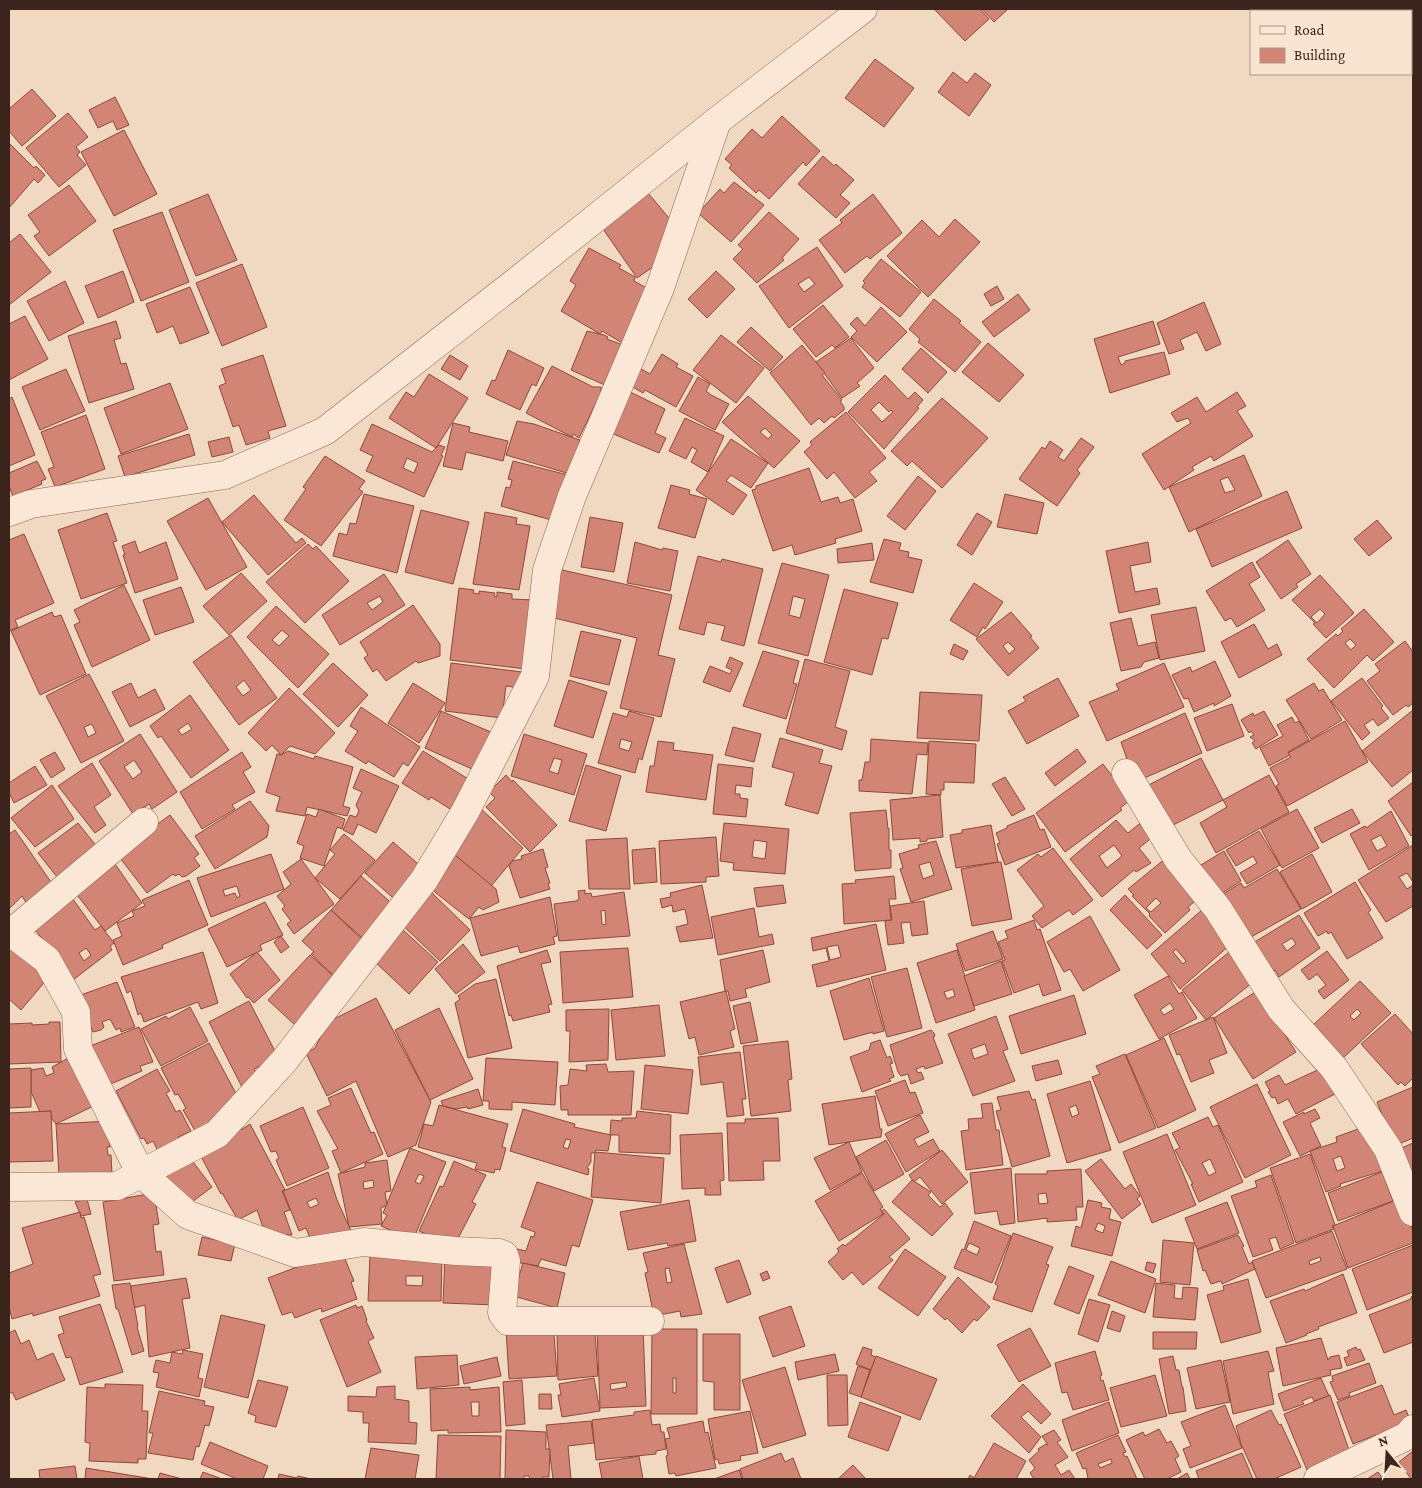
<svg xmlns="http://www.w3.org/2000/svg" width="1422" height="1488" font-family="'Crimson Pro',serif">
  <rect width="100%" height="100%" fill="#f1d8c1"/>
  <g fill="#d28574" stroke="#8d493b" fill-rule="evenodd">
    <polygon points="934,9 980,9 989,19 965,41"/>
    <polygon points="982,9 1008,9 994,22"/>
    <polygon points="875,59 914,88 884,127 845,98"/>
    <polygon points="953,72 967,83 975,73 991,85 969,116 938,92"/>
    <polygon points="32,89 56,116 22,146 9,131 9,109"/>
    <polygon points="115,97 129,125 117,130 113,121 98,128 89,110"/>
    <polygon points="68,113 88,137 76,147 80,152 77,155 86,165 59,187 26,148"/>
    <polygon points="782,116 820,151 806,166 803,162 769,199 759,190 756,193 729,168 732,165 725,159 752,129 762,138"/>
    <polygon points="124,130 157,194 114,216 81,152"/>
    <polygon points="9,143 34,168 36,166 45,175 38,183 34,179 9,208"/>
    <polygon points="823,156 834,166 836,164 854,180 840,195 850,203 836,218 798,184"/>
    <polygon points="734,182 764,205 731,242 698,213 720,189 724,193"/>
    <polygon points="69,185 96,221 49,256 34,236 40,232 28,215"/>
    <polygon points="648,193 673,223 663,260 637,278 601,226"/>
    <polygon points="208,194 237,260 196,276 169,210"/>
    <polygon points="873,194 902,233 870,259 867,256 845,273 819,240 842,223 840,220"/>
    <polygon points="162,212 189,282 141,301 113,230"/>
    <polygon points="769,212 799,239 782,258 784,260 757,283 733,259 743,249 738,245"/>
    <polygon points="955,219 980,242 928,297 887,256 922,220 939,237"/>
    <polygon points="20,234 51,272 9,305 9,243"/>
    <path d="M817 247 843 286 789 328 759 286ZM809 277 815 284 804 292 798 284Z"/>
    <polygon points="589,248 621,265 619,268 635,277 634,281 650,290 624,344 602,331 600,334 561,311 576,285 570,281"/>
    <polygon points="881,259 921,292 900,317 862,287 865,283 863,281"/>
    <polygon points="242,264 267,327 222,346 196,283"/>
    <polygon points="123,271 134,302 98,318 85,286"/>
    <polygon points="716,271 735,289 707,318 688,299"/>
    <polygon points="65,281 84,323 49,341 27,301"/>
    <polygon points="997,286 1004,299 991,306 984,294"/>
    <polygon points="190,287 209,333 180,344 173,326 157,333 146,304"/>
    <polygon points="1018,294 1030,310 994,337 982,322"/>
    <polygon points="934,299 961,321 959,323 981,342 955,372 918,342 920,339 909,329"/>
    <polygon points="1204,302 1221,344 1206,351 1197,332 1180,340 1184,349 1169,354 1157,323"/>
    <polygon points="823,305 849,337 835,348 832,345 816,357 793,329"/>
    <polygon points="881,307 907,332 877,362 851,337 857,331 850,324 857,317 865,326"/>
    <polygon points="25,316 48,359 9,380 9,324"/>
    <polygon points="116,321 121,338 114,340 121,364 126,363 134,389 89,403 68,336"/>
    <polygon points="1153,321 1160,344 1118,357 1121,365 1125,363 1125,361 1164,352 1170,374 1110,393 1094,339"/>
    <polygon points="751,327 783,357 770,371 737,342"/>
    <polygon points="587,331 604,335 608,337 607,339 623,345 607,386 571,370"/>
    <polygon points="721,335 764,368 736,403 693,370"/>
    <polygon points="851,338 874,368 857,383 860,386 842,398 816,362"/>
    <polygon points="988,343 1024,375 999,402 962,372"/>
    <polygon points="802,345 825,373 822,375 842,400 840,401 844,407 844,410 834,418 832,416 824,423 819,418 811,425 770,373"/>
    <polygon points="921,348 947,372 928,393 902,369"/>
    <polygon points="508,350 544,368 536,386 532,384 520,410 486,394 492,380 495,381"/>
    <polygon points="662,354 678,364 676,367 693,376 676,407 645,390 643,393 626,383 636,366 650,374"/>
    <polygon points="263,355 286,426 268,431 270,438 246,445 239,425 233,427 219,386 226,383 221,369"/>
    <polygon points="450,355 468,366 460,380 441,369"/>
    <polygon points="552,366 593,387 601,387 601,402 596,403 579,438 573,434 572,437 526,413"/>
    <polygon points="66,369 85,411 40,430 22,387"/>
    <polygon points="429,374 468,398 436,448 389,418 406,392 414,397"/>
    <path d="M885 375 908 399 915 392 923 400 917 407 919 408 884 449 848 412ZM879 402 889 412 891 410 893 412 882 422 871 410Z"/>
    <polygon points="698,377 710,384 706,391 711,395 729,404 715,430 679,411"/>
    <polygon points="170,383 188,429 121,454 104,408"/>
    <polygon points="622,388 665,409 655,433 666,438 659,453 604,430"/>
    <polygon points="1237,392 1246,406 1237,411 1253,436 1214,461 1211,456 1192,467 1194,470 1164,490 1142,454 1191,423 1188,418 1177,422 1171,413 1197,397 1206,412"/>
    <path d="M748 396 800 441 774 468 722 422ZM765 428 772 435 768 439 760 432Z"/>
    <polygon points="12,397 35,455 9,466 9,399"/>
    <polygon points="942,398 988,438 942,488 912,461 907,466 891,451"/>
    <polygon points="846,412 886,458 869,472 877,481 855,498 834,472 827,479 804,452 812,445 810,442"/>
    <polygon points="86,415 105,469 55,487 48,469 54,467 41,432"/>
    <polygon points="685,418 724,436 708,472 691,462 697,450 692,447 686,459 669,451"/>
    <polygon points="517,421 534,424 580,440 570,474 506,455"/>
    <polygon points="453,423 470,427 469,432 508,441 503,461 466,452 462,470 443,466"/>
    <path d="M372 424 432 452 439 445 445 447 441 455 443 456 424 497 366 471 373 456 360 450ZM407 458 418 463 414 473 403 468Z"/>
    <polygon points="189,434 195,455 125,477 118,456"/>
    <polygon points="229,437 233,452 212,457 208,442"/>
    <polygon points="1081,438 1094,447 1077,470 1080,473 1057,506 1019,479 1042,447 1045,449 1050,441 1063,450 1058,457 1064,461"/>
    <polygon points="731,439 768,463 751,488 731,475 726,481 747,495 733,515 696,490"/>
    <path d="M1244 455 1262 496 1189 532 1169 487ZM1228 477 1235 490 1225 493 1220 480Z"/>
    <polygon points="325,456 365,481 359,489 363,492 321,546 284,520 306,489 303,487"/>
    <polygon points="37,461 46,479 41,481 42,484 13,496 9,486 9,473"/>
    <polygon points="513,461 568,475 555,521 501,506 506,487 510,488 512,480 508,479"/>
    <polygon points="809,468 821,502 838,497 840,503 853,499 862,531 835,539 836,543 795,555 792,545 773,551 752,490 756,489 756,486"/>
    <polygon points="918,476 936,491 905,530 887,516"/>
    <polygon points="671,485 690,490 689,494 707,499 695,538 658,528"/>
    <polygon points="1287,491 1302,528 1212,567 1196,529"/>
    <polygon points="364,494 414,506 397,573 333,556 339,533 347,535 350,523 356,524"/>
    <polygon points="1005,494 1044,503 1037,534 997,527"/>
    <polygon points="254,495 296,543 302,538 306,543 268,575 222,522"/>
    <polygon points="208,498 247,567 206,590 167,521"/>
    <polygon points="421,510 469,522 453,584 405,572"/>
    <polygon points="485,512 517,518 516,524 530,526 519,590 473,584"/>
    <polygon points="107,513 117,541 113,542 127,583 81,599 58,530"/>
    <polygon points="977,513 992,522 972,555 957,545"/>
    <polygon points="590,517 623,523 614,572 581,567"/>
    <polygon points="1377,520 1392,538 1369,556 1354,539"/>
    <polygon points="24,534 54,603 15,620 18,627 9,631 9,540"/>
    <polygon points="884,539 901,543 899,550 909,552 908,557 922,560 913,593 870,582"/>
    <polygon points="1288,540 1311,574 1296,584 1298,587 1281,599 1256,562"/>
    <polygon points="135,541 139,553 166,542 178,579 135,593 123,555 125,555 122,546"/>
    <polygon points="635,542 662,550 663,548 678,551 670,591 627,583"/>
    <polygon points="1148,542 1151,562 1130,566 1135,592 1157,588 1160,604 1119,613 1106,551"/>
    <polygon points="872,543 874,560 838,563 837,549"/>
    <polygon points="308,544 313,549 316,546 349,581 305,623 266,582"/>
    <polygon points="698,556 721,562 722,559 763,569 744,646 721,640 725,626 707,622 704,635 679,629"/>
    <polygon points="1252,562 1260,577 1249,584 1265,610 1237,627 1231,618 1225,621 1206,591"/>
    <path d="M782 563 829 575 808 656 758 643ZM793 596 805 599 800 618 789 615Z"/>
    <polygon points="558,569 672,595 658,655 675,659 661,717 620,708 637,638 546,616"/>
    <polygon points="241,573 267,601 229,635 203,606"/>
    <path d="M384 574 405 605 340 645 322 615ZM380 596 383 602 372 610 367 603Z"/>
    <path d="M1320 575 1354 613 1326 638 1313 624 1315 623 1292 600ZM1320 609 1325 614 1317 623 1311 617Z"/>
    <polygon points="974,583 1003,602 985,629 983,627 977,637 950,620"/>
    <polygon points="124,585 150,640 92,667 74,625 80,622 74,610"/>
    <polygon points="181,587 194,622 155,635 143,600"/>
    <polygon points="459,588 474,590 473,593 479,594 479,591 495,593 494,596 497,597 497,592 512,594 512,599 534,600 526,669 450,660"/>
    <polygon points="844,589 898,603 888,639 882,638 872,675 824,662"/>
    <polygon points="413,605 440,644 440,656 418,663 416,661 386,681 377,669 373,672 364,658 368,655 360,642"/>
    <path d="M276 606 329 654 298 688 247 637ZM282 630 289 636 279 646 272 640Z"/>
    <polygon points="1196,607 1205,651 1160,660 1151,615"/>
    <path d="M1364 609 1394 642 1373 661 1367 655 1334 688 1307 659 1336 634 1338 636 1343 631 1341 629ZM1350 639 1356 645 1351 650 1345 643Z"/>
    <polygon points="52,612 54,617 61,615 86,674 40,695 11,631"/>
    <path d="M1011 612 1032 636 1030 637 1039 648 1008 676 976 639ZM1008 642 1015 649 1009 654 1003 646Z"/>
    <polygon points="1131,618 1138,646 1155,642 1159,658 1144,662 1141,667 1121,671 1110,623"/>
    <polygon points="1254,624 1268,649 1277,644 1282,655 1239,678 1221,642"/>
    <polygon points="581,631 621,640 609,685 570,676"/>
    <path d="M231 635 277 698 239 725 193 662ZM244 680 251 690 243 696 236 687Z"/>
    <polygon points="1405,641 1413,652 1413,703 1408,707 1406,705 1393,715 1367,681 1380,671 1375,664"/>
    <polygon points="954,644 968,651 963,660 950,654"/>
    <polygon points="763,651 799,661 793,683 797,684 786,719 743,706"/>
    <polygon points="730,657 743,663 730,692 703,682 710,666 730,674 732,670 726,667"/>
    <polygon points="805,659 850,671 835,727 847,731 842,750 786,733"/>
    <polygon points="1215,661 1231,696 1214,706 1214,703 1194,712 1188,698 1184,699 1172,675 1190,667 1192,672"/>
    <polygon points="333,663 368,695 338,727 303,694"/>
    <polygon points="451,663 522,672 520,688 506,686 502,718 445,711"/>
    <polygon points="1164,663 1184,707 1107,741 1089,702 1119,690 1116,684"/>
    <path d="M89 674 124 741 81 763 46 696ZM92 724 96 733 88 737 84 727Z"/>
    <polygon points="1058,678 1079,716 1027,744 1008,711 1026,701 1023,697"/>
    <polygon points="1362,678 1383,706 1381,708 1389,718 1378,726 1373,719 1364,725 1370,733 1362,740 1331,701"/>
    <polygon points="569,680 607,692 593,738 554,726"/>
    <polygon points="131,683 138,698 155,689 165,709 130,727 112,692"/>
    <polygon points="413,683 445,703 419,743 388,723"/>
    <polygon points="1314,683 1319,691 1323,689 1342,720 1311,739 1286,700"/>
    <polygon points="289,688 335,733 315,754 290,746 281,755 272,745 266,751 248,733"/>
    <polygon points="920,692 982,695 979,741 917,738"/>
    <path d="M190 695 229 750 191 778 161 736 158 738 150 726ZM188 723 192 729 182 735 178 730Z"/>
    <polygon points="1232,704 1244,736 1207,751 1194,718"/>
    <polygon points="361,707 420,747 408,766 403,763 394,777 368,761 366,764 345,751 358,731 350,726"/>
    <polygon points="1413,710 1413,770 1392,787 1362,751"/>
    <polygon points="441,711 498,735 481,773 425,748"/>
    <path d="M629 711 654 718 642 760 639 758 635 773 598 763 613 713 627 717ZM621 739 632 742 629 751 619 748Z"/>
    <polygon points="1264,711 1278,735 1256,749 1252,743 1255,741 1250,737 1254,735 1251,731 1249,733 1241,720 1253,713 1254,716"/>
    <polygon points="1185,713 1202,753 1135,782 1121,742"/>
    <polygon points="1292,717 1295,723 1299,721 1309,740 1288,752 1290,755 1269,766 1260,748 1283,736 1277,725"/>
    <polygon points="1345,721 1368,762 1287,806 1276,786 1279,784 1270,768 1291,757 1288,753"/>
    <polygon points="733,727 761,734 754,762 725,755"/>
    <path d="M140 734 177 792 152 809 149 804 133 814 99 761ZM134 760 142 772 133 779 124 767Z"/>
    <path d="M524 734 587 754 574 795 511 776ZM554 758 562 760 558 774 549 771Z"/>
    <polygon points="780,738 823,750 819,763 832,766 818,814 785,805 794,773 772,767"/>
    <polygon points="871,739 928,743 927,755 917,754 912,794 859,791 859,780 862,780 865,762 870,762"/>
    <polygon points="658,741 674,743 673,750 713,755 706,800 646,792 650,766 654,766"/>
    <polygon points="929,741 976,744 974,783 944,782 944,790 941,790 941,795 926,794"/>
    <polygon points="1077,749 1086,762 1055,786 1045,773"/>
    <polygon points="288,751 314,759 315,756 353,767 343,806 350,808 347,816 307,807 305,816 276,811 280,797 266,792 277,754 281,755"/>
    <polygon points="423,751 473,782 455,812 431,797 429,800 402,783"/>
    <polygon points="55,752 65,769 51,778 40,760"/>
    <polygon points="242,752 251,767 243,772 255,792 232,805 235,809 202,829 180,792"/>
    <polygon points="1201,758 1223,800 1163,830 1141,789"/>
    <polygon points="92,763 111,795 94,807 106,825 95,833 58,786"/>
    <polygon points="718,764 753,768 751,787 736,785 735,794 740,794 740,798 748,799 746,817 713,814"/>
    <polygon points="1103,764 1122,789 1133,798 1120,808 1122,810 1065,852 1036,813"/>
    <polygon points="586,765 621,776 606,831 569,821"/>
    <polygon points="35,766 47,785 14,803 9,793 9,783"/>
    <polygon points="361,769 399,786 376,833 358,824 353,835 343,830 350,815 356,817 359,811 356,805 362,792 353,788"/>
    <polygon points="506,775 512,782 513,780 557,825 530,852 486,807 495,798 489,792"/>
    <polygon points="1269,775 1289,812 1216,853 1200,823 1227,807 1223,800"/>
    <polygon points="1005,777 1025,809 1012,816 992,784"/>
    <polygon points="1413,782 1413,834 1411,836 1388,801"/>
    <polygon points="52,785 74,819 35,847 11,818"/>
    <polygon points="940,795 943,837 927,839 927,841 920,842 920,838 893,840 890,800"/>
    <polygon points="250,801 269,826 267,837 215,869 195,836"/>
    <polygon points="479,807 523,848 491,886 455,855"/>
    <polygon points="319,809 345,819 342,829 337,827 324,866 300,858 304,846 297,843 307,814 316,817"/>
    <polygon points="1297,809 1319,848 1282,868 1261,829"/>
    <polygon points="1352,809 1360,823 1322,843 1314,828"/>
    <polygon points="886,810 888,829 889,828 889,850 891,850 891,868 855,871 850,813"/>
    <path d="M1391 811 1409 846 1369 870 1350 834 1365 826 1366 828ZM1381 835 1387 846 1377 851 1371 840Z"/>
    <polygon points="170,815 199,854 194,858 200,866 186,876 182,877 179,874 175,876 173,874 147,893 117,854"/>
    <polygon points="1034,815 1040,830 1044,829 1051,847 1005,865 997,844 1000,843 996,833 1007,828 1007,826"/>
    <path d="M1116 820 1128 833 1143 821 1155 835 1139 848 1151 863 1136 872 1134 870 1102 897 1070 859ZM1114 845 1122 856 1107 868 1099 856Z"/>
    <polygon points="78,823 101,852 61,882 38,853"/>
    <path d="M724 823 789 829 785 874 733 870 734 863 720 861ZM754 840 767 842 765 859 752 857Z"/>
    <polygon points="991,825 998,862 956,868 950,835 962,833 962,830"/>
    <polygon points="15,830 53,885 27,904 22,896 9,909 9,834"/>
    <polygon points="1259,831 1280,865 1247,884 1240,873 1257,863 1253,856 1236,866 1226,850"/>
    <polygon points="344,834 375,860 340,899 315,878 335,854 330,850"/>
    <polygon points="716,837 719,876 706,877 706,882 661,884 659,841"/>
    <polygon points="627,838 630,889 589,889 586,840"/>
    <path d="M936 841 952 889 911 902 900 869 903 868 899 854 919 848 918 845ZM930 862 934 875 923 879 919 865Z"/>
    <polygon points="393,842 425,870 400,904 365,873"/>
    <polygon points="1413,845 1413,882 1407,873 1399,877 1407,889 1413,885 1413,906 1386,922 1358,880"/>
    <polygon points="655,848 657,882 634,884 632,850"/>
    <polygon points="1053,848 1093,900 1073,915 1069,910 1042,928 1032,916 1044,906 1017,870 1038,854 1041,857"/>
    <polygon points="543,849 548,867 545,868 550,883 548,884 550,889 520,898 509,866 512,861 522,859 521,856"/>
    <polygon points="1224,851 1241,881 1214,898 1196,868"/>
    <path d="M271 854 284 889 211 917 197 878ZM237 886 240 896 237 898 235 893 225 896 223 890Z"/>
    <polygon points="1312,854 1332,892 1302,909 1280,872"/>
    <polygon points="455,855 496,889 499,902 483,910 479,907 469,919 431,889 448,868"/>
    <path d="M1166 858 1201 896 1188 907 1190 910 1165 933 1149 916 1150 914 1132 896 1134 895 1128 889ZM1156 898 1161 903 1151 912 1146 908Z"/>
    <polygon points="301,859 334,904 294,934 287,924 291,921 282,909 285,906 277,896 291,884 283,872"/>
    <polygon points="113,861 142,903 105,931 74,891"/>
    <polygon points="999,862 1001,862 1012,919 972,926 961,869"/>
    <polygon points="1277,869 1301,909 1244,941 1218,897 1241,883 1244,888"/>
    <polygon points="361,876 398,909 369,944 331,910"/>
    <polygon points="894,876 896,899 889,899 891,920 844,924 842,884 856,883 855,880"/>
    <polygon points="189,880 208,925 162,945 163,948 123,965 113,940 122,936 117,923 134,916 132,911 145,906 142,900"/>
    <polygon points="1355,882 1371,910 1368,912 1383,938 1347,959 1331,932 1328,934 1327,931 1318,936 1304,913"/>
    <polygon points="702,885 713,938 680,942 676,927 688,924 685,909 673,912 672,905 662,908 660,899 671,897 670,893"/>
    <polygon points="783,885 786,903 757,907 754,888"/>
    <polygon points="428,889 470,930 440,961 397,920"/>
    <path d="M585 890V894L591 893 592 897 624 892 630 936 559 941 554 904 576 901 579 899 578 891ZM605 910 606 925 602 924 601 911Z"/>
    <path d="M70 895 95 930 101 926 114 943 110 946 112 950 73 980 31 924ZM86 948 91 955 84 961 79 953Z"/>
    <polygon points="1125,895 1162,935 1147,949 1110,910"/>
    <polygon points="550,897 557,936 553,937 555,944 520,953 518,946 481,956 470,918"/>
    <polygon points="924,901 928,934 912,936 910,922 901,923 904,943 888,945 885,921 892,920 890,906"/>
    <polygon points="265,902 283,935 260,945 262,950 227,967 208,929"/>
    <polygon points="754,908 759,937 772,934 774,944 718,955 711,917"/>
    <polygon points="331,910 368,945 336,978 311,954 314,952 302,941"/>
    <path d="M1202 910 1231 944 1180 989 1151 954ZM1176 949 1186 961 1183 964 1173 952Z"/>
    <path d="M1299 915 1320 948 1279 977 1275 970 1266 976 1248 946ZM1292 938 1296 944 1287 951 1282 944Z"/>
    <polygon points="1090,916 1120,970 1083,991 1070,969 1064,972 1047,942"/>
    <polygon points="1034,920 1037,930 1040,929 1061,990 1043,996 1039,984 1014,993 1002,961 1005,960 998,942 1008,938 1005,931"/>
    <path d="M876 924 886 970 817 987 812 965 829 961 826 948 813 951 811 938ZM838 945 841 957 830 960 827 947Z"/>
    <polygon points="401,928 438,962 409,994 372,959"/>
    <polygon points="993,931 1003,959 965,971 956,944"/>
    <polygon points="281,936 289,947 281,953 274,942"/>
    <polygon points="9,944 48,978 21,1010 9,999"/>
    <polygon points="463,944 485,972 456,994 435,969"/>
    <polygon points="628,948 633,997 563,1003 560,952"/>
    <polygon points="1233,949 1258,978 1206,1020 1182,990"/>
    <polygon points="547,950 551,962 541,964 552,1004 548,1005 550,1012 513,1021 511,1015 509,1016 497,966"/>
    <polygon points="763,950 770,982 745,989 747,997 730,1001 728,991 725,991 720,960"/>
    <path d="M957 950 975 1010 936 1023 917 963ZM953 989 955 996 947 999 944 992Z"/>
    <polygon points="1327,951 1349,980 1324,999 1318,991 1326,985 1317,974 1309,980 1301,970"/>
    <polygon points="203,952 218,1003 201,1009 198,1002 144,1022 141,1013 138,1015 131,991 127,993 121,977"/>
    <polygon points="257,952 280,980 254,1003 248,997 247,998 230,974"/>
    <polygon points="310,955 340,982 296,1026 268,1000"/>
    <polygon points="1001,961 1012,994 974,1006 964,976"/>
    <polygon points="907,968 922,1028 887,1037 871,977"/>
    <path d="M1168 976 1179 994 1182 992 1197 1018 1159 1039 1134 995ZM1170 1003 1174 1009 1164 1015 1160 1010Z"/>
    <polygon points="869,978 884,1031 873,1034 873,1032 844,1040 830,991"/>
    <polygon points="496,979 512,1048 468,1058 455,1003 460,999 458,996 475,984"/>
    <path d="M1360 981 1391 1013 1342 1059 1311 1027ZM1357 1009 1361 1013 1354 1020 1350 1016Z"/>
    <polygon points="117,982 135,1027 121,1032 120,1028 116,1030 110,1019 102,1022 104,1027 101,1030 93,1032 78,996"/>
    <polygon points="726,991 735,1029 730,1031 734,1047 699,1055 695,1037 689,1039 680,1002"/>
    <polygon points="1257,991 1296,1052 1253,1079 1214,1018"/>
    <polygon points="1074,995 1086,1034 1021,1054 1009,1016"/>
    <polygon points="376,998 431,1102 416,1145 388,1157 356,1081 327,1096 306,1053 315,1048 328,1022"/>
    <polygon points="249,1001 278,1057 254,1069 258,1075 245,1093 209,1022"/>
    <polygon points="750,1002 758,1041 741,1044 733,1006"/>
    <polygon points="659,1005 665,1056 616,1060 611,1010"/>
    <polygon points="190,1007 208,1041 161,1066 141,1029 166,1016 168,1019"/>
    <polygon points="439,1008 473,1079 430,1100 395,1030"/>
    <polygon points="609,1009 608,1060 569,1062 570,1031 566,1031 566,1010"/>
    <polygon points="1395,1014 1413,1034 1413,1078 1405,1086 1401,1082 1398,1085 1361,1044"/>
    <path d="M996 1016 1008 1049 1003 1051 1015 1081 973 1096 948 1034ZM985 1044 988 1054 974 1059 971 1049Z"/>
    <polygon points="1213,1017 1227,1053 1209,1060 1214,1073 1191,1082 1180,1054 1177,1055 1169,1035"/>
    <polygon points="49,1022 60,1022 61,1062 9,1064 9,1024 32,1023 32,1025 49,1024"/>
    <polygon points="139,1027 153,1062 140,1066 142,1071 108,1085 90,1046"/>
    <polygon points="931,1030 934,1033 935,1036 933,1037 943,1063 925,1069 924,1066 916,1069 918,1073 921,1072 924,1079 911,1084 908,1074 901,1076 898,1072 890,1045"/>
    <polygon points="1164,1038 1196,1110 1158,1128 1126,1055"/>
    <polygon points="880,1040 887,1058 890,1056 893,1063 890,1064 894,1077 889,1079 891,1081 862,1092 850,1057 869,1050 871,1043"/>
    <polygon points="788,1041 792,1079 788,1080 791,1111 751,1116 743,1046"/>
    <polygon points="209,1043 242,1105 198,1136 183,1110 186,1108 178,1094 175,1095 161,1068"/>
    <polygon points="740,1052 746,1099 742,1099 744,1115 727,1117 723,1082 701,1085 698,1057"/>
    <polygon points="1125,1054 1156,1128 1119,1143 1092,1077 1100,1074 1096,1066"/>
    <polygon points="74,1055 100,1103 56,1124 51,1118 51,1111 40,1112 31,1092 31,1070 43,1068 46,1076 54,1073 52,1067"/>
    <polygon points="486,1058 558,1062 555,1105 512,1102 512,1110 489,1109 489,1101 483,1101"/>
    <polygon points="1058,1060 1062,1074 1036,1081 1032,1066"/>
    <polygon points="606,1064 608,1072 634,1071 631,1115 568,1115 568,1110 561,1110 560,1086 568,1085 570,1069 587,1071 586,1065"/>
    <polygon points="645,1065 693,1070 688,1114 641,1109"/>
    <polygon points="31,1068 31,1107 9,1108 9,1069"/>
    <polygon points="1322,1068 1335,1094 1296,1114 1288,1099 1278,1104 1275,1097 1272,1098 1268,1092 1270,1091 1265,1082 1279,1075 1285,1085"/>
    <polygon points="157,1069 170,1091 166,1093 176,1112 180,1110 191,1131 178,1137 181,1142 159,1153 153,1141 147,1144 144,1138 141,1139 116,1091"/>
    <polygon points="905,1080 910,1093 915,1092 923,1113 888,1126 875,1091"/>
    <path d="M1090 1081 1111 1150 1067 1163 1047 1094ZM1076 1105 1079 1114 1072 1117 1069 1108Z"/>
    <polygon points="1257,1084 1291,1155 1245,1178 1210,1107"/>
    <polygon points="1413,1087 1413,1138 1394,1146 1377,1102"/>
    <polygon points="351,1088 371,1133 374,1132 383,1154 341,1173 332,1151 338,1149 317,1111 331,1105 328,1098"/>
    <polygon points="478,1089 483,1105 468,1109 467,1107 456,1109 443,1106 441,1101"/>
    <polygon points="1029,1091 1032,1100 1035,1099 1050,1156 1012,1167 996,1111 1001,1110 997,1097"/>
    <polygon points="875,1096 880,1129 882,1129 881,1137 829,1145 822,1104"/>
    <polygon points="992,1103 996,1130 999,1130 1003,1165 966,1170 961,1131 969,1130 968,1119 983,1118 981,1104"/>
    <polygon points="439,1105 508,1124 502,1147 506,1148 500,1170 495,1169 494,1173 475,1169 477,1163 418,1147 424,1124 433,1126"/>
    <polygon points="303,1107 329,1168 287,1186 276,1160 279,1158 276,1151 271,1152 260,1126"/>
    <path d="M523 1109 575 1124 574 1127 611 1135 608 1151 596 1150 594 1153H591V1162L587 1168 589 1169 588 1175 510 1151ZM566 1139 571 1140 568 1149 563 1147Z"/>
    <polygon points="1315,1109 1320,1118 1310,1123 1321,1146 1300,1156 1283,1122 1304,1112 1304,1114"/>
    <polygon points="51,1111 53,1161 9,1162 9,1113"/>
    <polygon points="637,1111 671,1115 670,1154 619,1152 619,1135 610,1135 611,1120 622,1121 622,1118 636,1118"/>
    <polygon points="920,1115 929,1132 914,1139 918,1147 933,1139 940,1151 906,1172 885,1134"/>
    <path d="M1208 1117 1213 1127 1218 1125 1243 1182 1199 1202 1191 1184H1193L1175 1150 1180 1148 1172 1133ZM1210 1159 1216 1172 1209 1176 1202 1163Z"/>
    <polygon points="778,1118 780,1161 763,1161 764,1180 729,1181 727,1123 745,1123 745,1119"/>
    <polygon points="109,1121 110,1147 107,1147 108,1155 111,1155 112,1174 59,1175 56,1124"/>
    <polygon points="250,1124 285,1190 282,1191 290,1210 284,1212 292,1235 265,1233 257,1210 238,1220 222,1193 221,1194 197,1149 238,1126 241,1130"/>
    <path d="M1369 1125 1386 1170 1340 1184 1341 1186 1326 1192 1310 1151 1337 1142 1336 1137ZM1341 1156 1345 1168 1337 1171 1333 1159Z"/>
    <polygon points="722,1133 724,1180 720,1181 721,1195 705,1195 705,1188 682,1189 680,1135"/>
    <polygon points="1167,1134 1196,1205 1152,1223 1123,1152"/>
    <polygon points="886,1140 904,1174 874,1191 856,1157"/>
    <polygon points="849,1142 862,1172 830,1190 814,1158"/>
    <polygon points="1413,1143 1413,1186 1397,1150"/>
    <path d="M410 1148 446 1162 413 1240 381 1226 387 1215 383 1213ZM419 1174 424 1176 420 1184 415 1182Z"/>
    <polygon points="942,1150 968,1182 942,1204 920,1177 914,1182 909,1175"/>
    <polygon points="595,1152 664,1158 661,1203 591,1197"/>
    <polygon points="187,1154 212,1187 188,1205 163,1172"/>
    <polygon points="1310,1154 1335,1225 1332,1226 1334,1229 1296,1243 1270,1168"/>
    <polygon points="1101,1159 1125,1189 1131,1184 1140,1196 1137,1199 1141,1204 1122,1219 1085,1171"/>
    <path d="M387 1160 391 1191 385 1192 387 1205 381 1208 382 1224 349 1227 338 1174 365 1167V1163ZM373 1180 374 1187 364 1189 363 1182Z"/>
    <polygon points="454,1161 486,1175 472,1202 476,1204 454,1246 419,1231 440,1186 443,1187"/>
    <polygon points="1011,1168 1015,1223 1000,1225 997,1211 975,1214 970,1173"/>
    <path d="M1081 1169 1083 1207H1076L1077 1220 1047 1222V1218L1018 1222 1015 1174H1047V1171ZM1046 1193 1048 1203 1039 1204 1038 1194Z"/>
    <path d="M328 1172 337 1200 352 1233 312 1243 306 1228 299 1231 283 1191ZM316 1198 319 1204 310 1208 307 1202Z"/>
    <polygon points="1382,1172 1393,1201 1338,1221 1328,1193"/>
    <polygon points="862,1173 883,1207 880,1209 883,1214 839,1241 815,1201"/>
    <polygon points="1271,1175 1294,1243 1280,1249 1276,1237 1269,1239 1273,1250 1253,1257 1231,1196 1257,1187 1255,1181"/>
    <polygon points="912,1180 931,1192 928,1195 940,1207 945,1203 953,1214 932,1236 892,1202"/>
    <polygon points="537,1182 593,1200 579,1247 572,1245 566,1266 541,1259 538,1266 515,1262 517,1249 526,1251 531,1236 534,1237 535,1232 521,1227"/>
    <polygon points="154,1193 159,1224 153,1225 156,1252 161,1251 164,1275 114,1281 103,1202"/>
    <polygon points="1401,1198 1413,1231 1413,1243 1348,1268 1333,1226"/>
    <polygon points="87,1199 91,1214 81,1216 75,1202"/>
    <polygon points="689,1200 696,1241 668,1246 667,1243 628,1250 620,1212"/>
    <path d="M1088 1200 1102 1203 1101 1207 1111 1209 1109 1219 1121 1222 1112 1256 1071 1246 1076 1226 1081 1228ZM1098 1223 1105 1226 1103 1233 1095 1230Z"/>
    <polygon points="1227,1202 1239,1233 1197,1249 1185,1218"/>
    <polygon points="884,1209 910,1239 889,1257 893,1260 863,1285 852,1272 843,1280 828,1262 836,1255 839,1251 837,1249 843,1244 845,1246 884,1214 881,1211"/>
    <polygon points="80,1212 81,1218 84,1217 101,1274 93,1276 100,1296 33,1316 33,1313 12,1319 9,1307 9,1273 33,1264 22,1228"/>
    <path d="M974 1221 1011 1236 992 1283 954 1268 962 1249 964 1250ZM969 1243 980 1248 977 1255 966 1250Z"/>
    <path d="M1332 1231 1347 1269 1266 1298 1252 1261ZM1320 1257 1321 1261 1310 1265 1309 1261Z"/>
    <polygon points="1013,1233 1053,1247 1046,1264 1049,1265 1032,1312 993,1299 998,1286 995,1284"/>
    <polygon points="1238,1235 1244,1246 1242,1247 1249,1264 1252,1262 1255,1269 1222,1284 1221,1281 1211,1284 1205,1270 1203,1271 1197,1250"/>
    <polygon points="202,1237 235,1244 231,1261 198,1255"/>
    <polygon points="1163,1240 1194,1243 1190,1285 1160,1282"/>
    <path d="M684 1244 702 1314 681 1317 680 1311 654 1316 645 1273 648 1272 643 1253ZM669 1268 672 1282 667 1283 665 1269Z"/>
    <polygon points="1413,1245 1413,1292 1367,1310 1352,1269"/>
    <polygon points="905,1249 946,1277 918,1316 878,1288"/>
    <polygon points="334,1253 343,1254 354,1281 351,1282 357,1299 322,1312 321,1308 295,1318 292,1312 282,1315 268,1278"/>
    <path d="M370 1255 442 1257 441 1301H368ZM406 1276H423L422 1286 406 1285Z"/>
    <polygon points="445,1256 498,1258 496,1305 443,1303"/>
    <polygon points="739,1260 751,1294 727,1303 715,1268"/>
    <polygon points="1111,1261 1156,1279 1145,1313 1098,1295"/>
    <polygon points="1147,1262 1156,1264 1153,1273 1145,1270"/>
    <polygon points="523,1263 565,1273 557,1308 513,1296"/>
    <polygon points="1069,1266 1094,1276 1079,1314 1054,1304"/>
    <polygon points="767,1271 770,1278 763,1281 760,1274"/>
    <polygon points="1343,1274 1357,1313 1318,1327 1319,1329 1306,1334 1307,1335 1286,1343 1270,1301 1304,1289 1305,1291"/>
    <polygon points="958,1277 990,1307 977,1321 974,1319 962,1333 947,1318 945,1320 933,1309"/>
    <polygon points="186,1278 190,1298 182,1299 190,1348 149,1357 145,1305 133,1308 131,1286"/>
    <polygon points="1248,1279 1261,1332 1221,1343 1207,1295 1224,1290 1223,1286"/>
    <polygon points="130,1283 138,1326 137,1327 144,1351 132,1355 118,1309 116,1309 112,1285"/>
    <polygon points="1156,1283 1175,1285 1174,1298 1182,1299 1183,1287 1198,1288 1195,1320 1153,1317"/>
    <polygon points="1413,1296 1413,1342 1384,1353 1369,1315 1411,1299 1411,1297"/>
    <polygon points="1089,1299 1110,1305 1098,1342 1078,1334"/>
    <polygon points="100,1304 123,1372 80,1385 71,1357 66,1358 58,1335 64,1333 59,1317"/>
    <polygon points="356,1305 357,1308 362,1306 367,1320 366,1321 374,1338 368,1341 381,1372 347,1387 320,1320"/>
    <polygon points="791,1306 805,1346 773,1357 759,1317"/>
    <polygon points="1112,1311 1125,1316 1120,1332 1107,1328"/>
    <polygon points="221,1315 265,1325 248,1398 204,1387"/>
    <path d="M643 1326 646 1406 600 1408 597 1329ZM626 1382 627 1387 611 1390 610 1384Z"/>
    <polygon points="1030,1328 1051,1366 1019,1382 997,1345"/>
    <polygon points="506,1329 554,1334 557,1376 509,1379"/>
    <path d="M652 1329H697V1414H651ZM673 1378H676V1393H673Z"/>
    <polygon points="15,1330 21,1344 29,1340 37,1360 53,1353 65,1380 16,1400 12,1392 9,1394 9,1333"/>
    <polygon points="595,1332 598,1376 558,1380 557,1334"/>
    <polygon points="1153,1332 1197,1332 1196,1349 1153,1349"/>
    <polygon points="703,1334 740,1334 740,1410 714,1410 714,1382 703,1381"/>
    <polygon points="1321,1338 1328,1360 1330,1357 1339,1355 1342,1368 1330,1370 1331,1375 1283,1386 1276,1348"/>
    <polygon points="863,1347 872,1350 871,1355 876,1357 871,1370 856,1364"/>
    <polygon points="1356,1347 1357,1350 1360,1349 1365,1360 1347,1366 1344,1358 1349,1356 1347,1351"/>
    <polygon points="183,1350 203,1354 198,1378 203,1379 199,1397 156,1387 159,1373 153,1372 156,1360 170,1363 172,1352 182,1354"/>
    <polygon points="1095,1351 1102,1375 1100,1376 1101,1381 1103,1380 1109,1400 1073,1410 1067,1392 1062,1393 1055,1363"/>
    <polygon points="1268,1351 1274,1371 1268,1372 1274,1404 1233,1414 1223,1361"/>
    <polygon points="835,1354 839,1371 798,1380 795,1362"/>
    <polygon points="457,1355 459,1385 417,1389 415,1357"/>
    <polygon points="876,1356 937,1379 920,1420 861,1397"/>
    <polygon points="1173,1356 1176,1370 1179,1370 1182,1387 1183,1387 1186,1411 1169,1414 1159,1359"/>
    <polygon points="497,1357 501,1376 464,1384 460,1366"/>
    <polygon points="1221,1360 1230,1402 1196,1409 1187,1368"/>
    <polygon points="1369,1363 1376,1383 1349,1393 1350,1396 1338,1400 1330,1382 1333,1381 1332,1376"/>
    <polygon points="858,1366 870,1370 861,1397 849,1393"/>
    <polygon points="785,1367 806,1435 763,1448 742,1380"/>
    <polygon points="827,1375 847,1375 848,1425 828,1426"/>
    <polygon points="1155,1375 1167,1416 1121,1427 1110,1388"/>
    <polygon points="594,1378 600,1411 562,1417 558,1395 561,1395 559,1384"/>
    <polygon points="1321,1378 1329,1396 1314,1401 1312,1397 1302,1401 1304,1404 1284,1411 1278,1394"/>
    <polygon points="258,1380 288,1387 276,1427 255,1422 256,1416 248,1413"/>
    <polygon points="522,1380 525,1424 506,1426 503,1382"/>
    <polygon points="105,1384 143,1385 142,1411 148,1411 146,1459 138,1459 138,1463 89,1461 90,1443 85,1442 87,1387 105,1388"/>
    <polygon points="1023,1384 1051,1414 1041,1424 1028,1411 1021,1417 1041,1437 1029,1453 991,1416"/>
    <polygon points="1382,1385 1394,1415 1406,1410 1411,1422 1379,1443 1376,1435 1353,1444 1337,1402"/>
    <polygon points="395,1386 395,1399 409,1401 409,1422 417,1423 416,1444 368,1442 369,1423 363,1423 363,1412 348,1411 348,1396 376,1397 377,1387"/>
    <path d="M470 1387V1390L499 1387 501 1432 448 1433V1430L431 1431 430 1389ZM471 1402H479V1416H472Z"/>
    <polygon points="159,1391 205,1401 204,1405 214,1407 209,1426 205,1425 199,1447 196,1446 193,1460 148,1453 153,1433 149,1433"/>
    <polygon points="539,1394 551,1394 552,1409 539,1409"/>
    <polygon points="1330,1395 1350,1453 1307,1470 1284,1414"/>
    <polygon points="860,1402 901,1417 888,1451 848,1437"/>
    <polygon points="1109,1402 1119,1433 1072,1451 1062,1420"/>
    <polygon points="1225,1405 1242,1448 1190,1468 1183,1449 1191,1446 1181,1422"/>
    <polygon points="650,1410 652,1425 660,1424 661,1432 664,1432 666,1449 656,1451 656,1454 596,1460 592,1420 634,1415 634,1412"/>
    <polygon points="1271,1410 1279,1425 1281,1424 1301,1467 1274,1479 1257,1479 1241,1444 1236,1426"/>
    <polygon points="750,1411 758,1453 740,1456 741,1460 719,1464 718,1459 715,1460 708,1419"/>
    <polygon points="591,1421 594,1443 568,1446 571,1479 553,1479 546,1425"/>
    <polygon points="703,1421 705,1433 708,1432 716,1468 676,1476 675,1473 669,1474 666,1456 668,1455 665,1439 670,1438 667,1428"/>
    <polygon points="1159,1429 1167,1443 1171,1441 1179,1456 1175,1459 1181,1472 1167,1479 1145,1479 1126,1440 1143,1432 1145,1436"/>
    <polygon points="506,1430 546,1432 546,1449 550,1449 549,1477 543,1477 543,1479 530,1479 529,1476 524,1476 524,1479 505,1479"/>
    <polygon points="1054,1430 1061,1440 1057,1442 1068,1457 1055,1465 1061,1475 1069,1470 1075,1479 1034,1479 1030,1473 1035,1468 1029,1460 1039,1451 1038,1449 1046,1444 1048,1445 1042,1436"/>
    <polygon points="438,1435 501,1436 500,1479 436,1479"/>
    <path d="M1118 1435 1126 1452 1123 1453 1125 1457 1127 1456 1137 1479H1088L1086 1468 1083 1469 1076 1453ZM1111 1459 1112 1463 1100 1468 1098 1464Z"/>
    <polygon points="210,1442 268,1466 263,1479 237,1479 201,1464"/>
    <polygon points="994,1443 1026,1461 1016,1479 968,1479 970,1475 974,1478"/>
    <polygon points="371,1448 419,1455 415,1479 365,1479"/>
    <polygon points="1413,1451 1413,1479 1411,1479 1399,1462"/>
    <polygon points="781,1453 785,1462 793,1458 801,1479 743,1479 740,1469"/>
    <polygon points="1242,1453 1253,1479 1199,1479 1196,1471"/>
    <polygon points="639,1456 643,1479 602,1479 599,1463"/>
    <polygon points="853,1465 866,1479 838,1479"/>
    <polygon points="75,1466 77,1479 40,1479 39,1470"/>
    <polygon points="86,1468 153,1479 85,1479"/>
    <polygon points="739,1470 742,1479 714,1479"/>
    <polygon points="203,1472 222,1479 200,1479"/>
    <polygon points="1378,1472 1383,1479 1367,1479"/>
    <polygon points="160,1473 182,1479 158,1479"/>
    <polygon points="1187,1473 1190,1479 1177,1479"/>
    <polygon points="279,1474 297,1478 298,1476 311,1479 278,1479"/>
  </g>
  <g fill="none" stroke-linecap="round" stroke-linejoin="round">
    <defs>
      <g id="minor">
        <polyline points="9,512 31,504 225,475 325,431 517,281 717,121 863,9"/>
        <polyline points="1126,773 1178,859 1218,909 1281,1009 1334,1068 1388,1149 1413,1212"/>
        <polyline points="9,931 47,960 76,1012 78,1049 140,1172 188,1215 295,1253 364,1242 456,1251 499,1253 504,1255 506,1261 502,1313 508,1321 650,1321"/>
        <polyline points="11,933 144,822"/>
        <polyline points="9,1187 117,1186 217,1134 284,1061 424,880 465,812 535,676 547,570 572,496 660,288 717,121"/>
        <polyline points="1318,1479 1407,1436 1413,1429"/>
      </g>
    </defs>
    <use href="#minor" stroke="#8c6757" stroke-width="29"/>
    <use href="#minor" stroke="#fbe7d5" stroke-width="28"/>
  </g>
  <rect width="1422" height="1488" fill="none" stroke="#3b241c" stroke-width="20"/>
  <rect x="1250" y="10" width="162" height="65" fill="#f8e4d1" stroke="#ac9789"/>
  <rect x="1260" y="26" width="25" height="8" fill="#fbe7d5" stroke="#ac9789"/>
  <text x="1294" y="35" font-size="15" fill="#3b241c">Road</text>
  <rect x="1260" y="48" width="25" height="15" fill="#d28574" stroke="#ac9789"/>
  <text x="1294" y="60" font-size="15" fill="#3b241c">Building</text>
  <g transform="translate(1387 1453) rotate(342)" stroke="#f8e4d1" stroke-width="4" paint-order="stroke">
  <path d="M0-4L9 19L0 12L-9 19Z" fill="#3b241c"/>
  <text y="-8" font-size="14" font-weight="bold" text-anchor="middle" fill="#3b241c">N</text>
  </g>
</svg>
